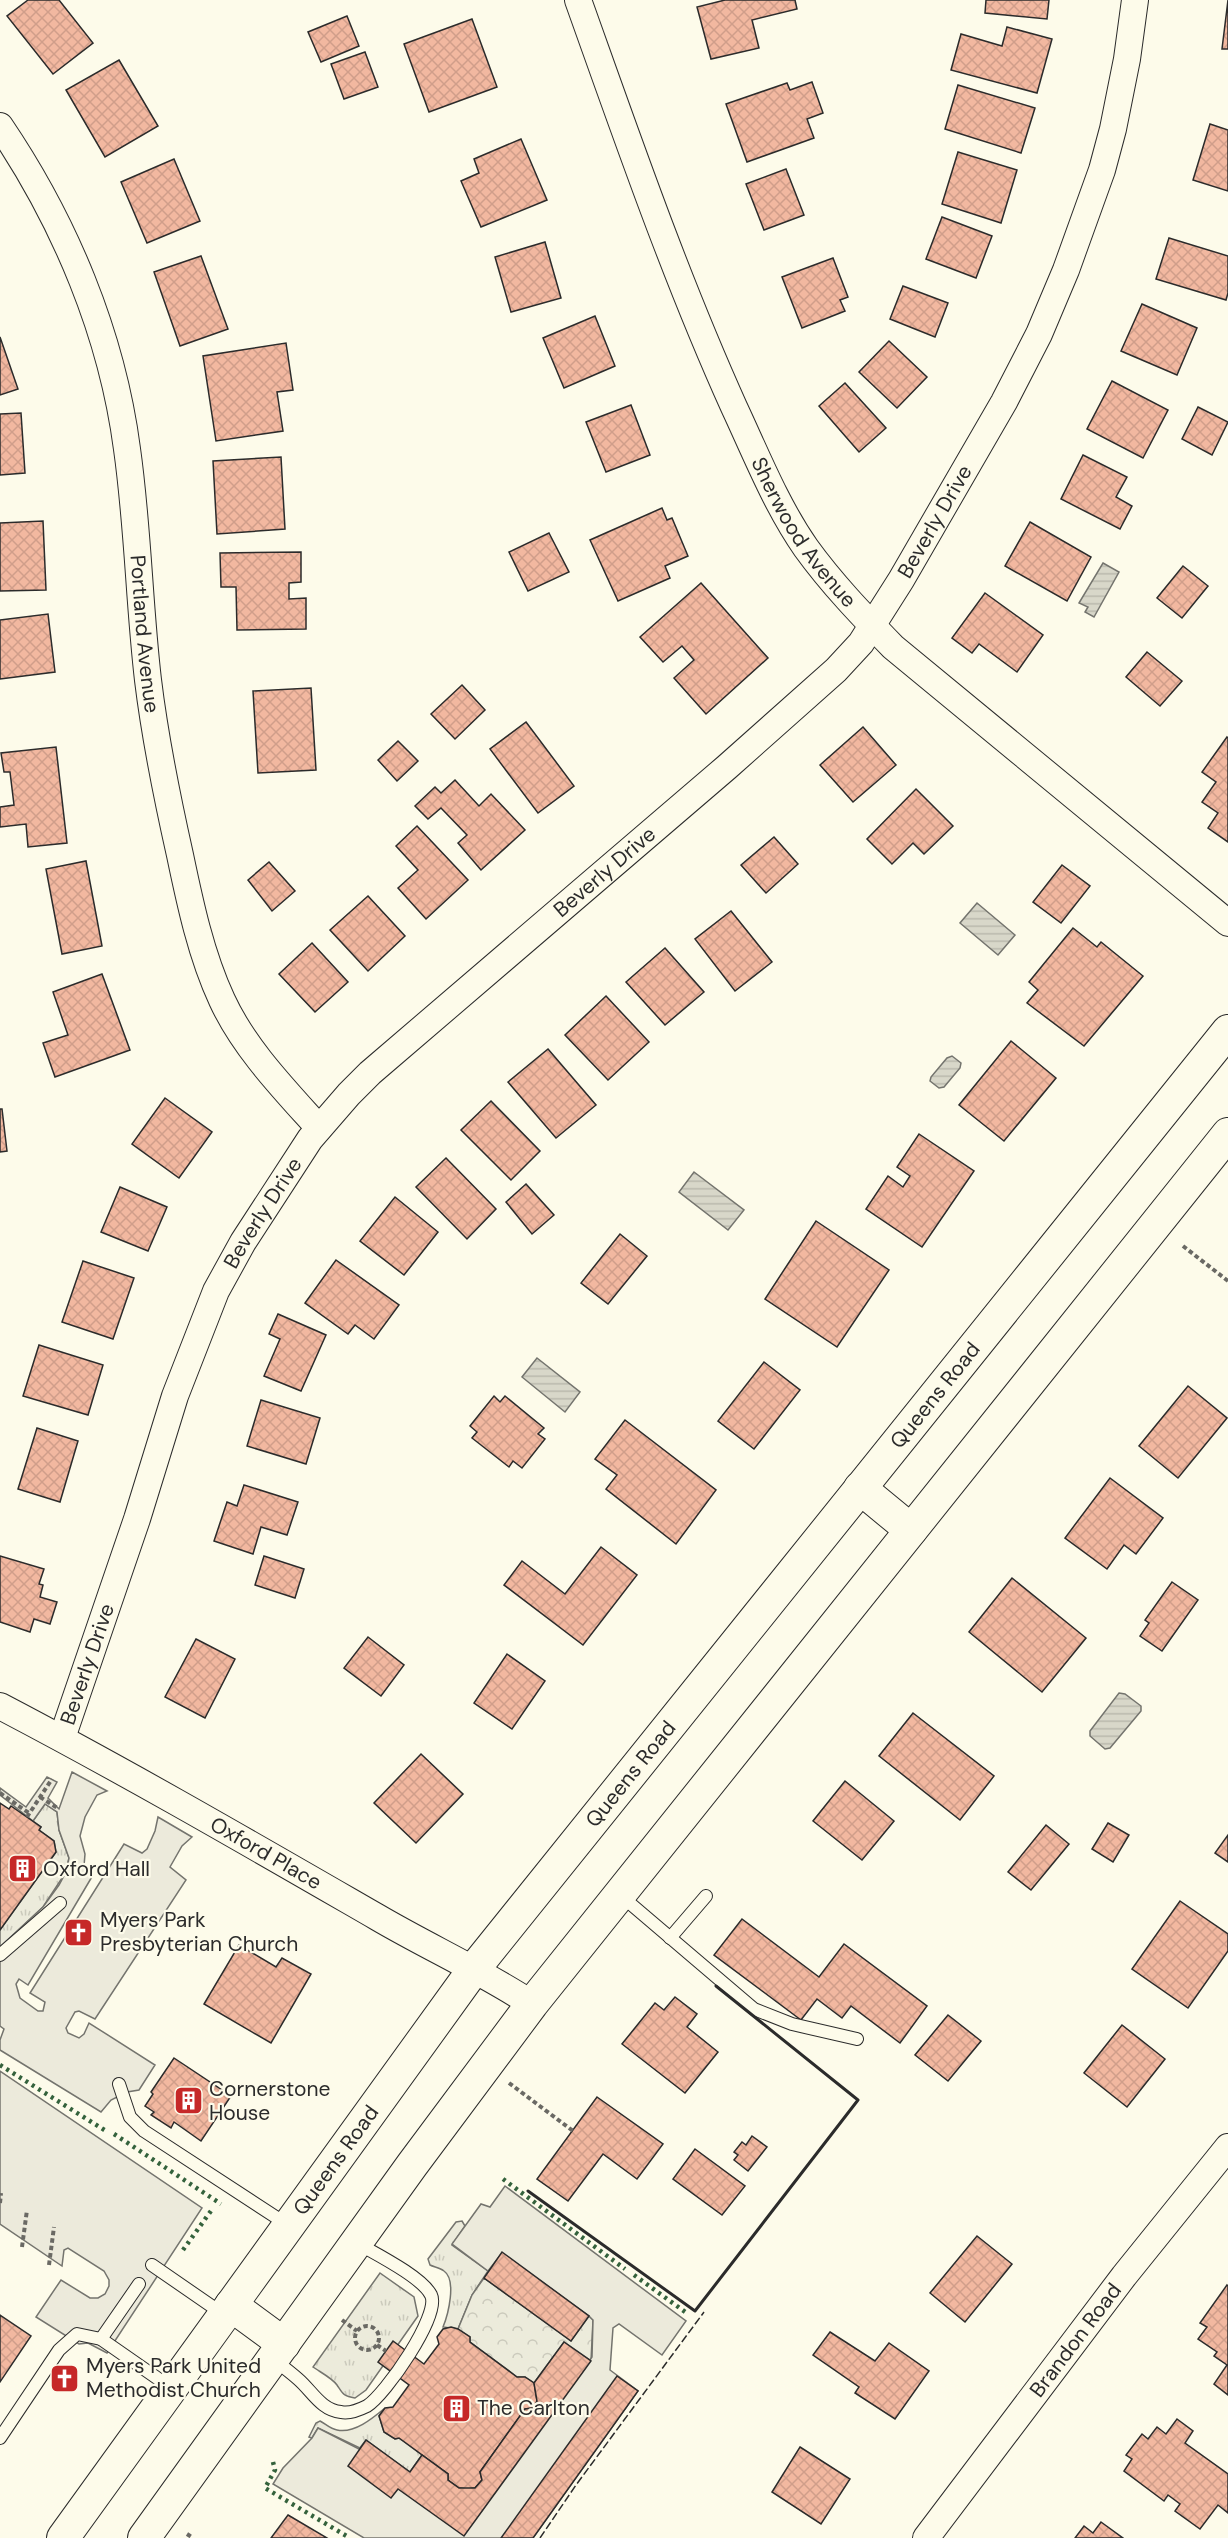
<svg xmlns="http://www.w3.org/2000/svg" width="1228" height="2538" font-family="'DM Sans',sans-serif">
  <defs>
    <pattern id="grass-tufts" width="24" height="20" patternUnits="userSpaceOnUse" patternTransform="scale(1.5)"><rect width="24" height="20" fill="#ecebdb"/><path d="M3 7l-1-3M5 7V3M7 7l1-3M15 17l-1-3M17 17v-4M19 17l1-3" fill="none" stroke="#cbcabc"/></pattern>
    <pattern id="forest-crowns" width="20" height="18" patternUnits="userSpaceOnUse" patternTransform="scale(1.5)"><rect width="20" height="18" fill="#ecebdb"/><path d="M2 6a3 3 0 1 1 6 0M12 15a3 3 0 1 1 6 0" fill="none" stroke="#cbcabc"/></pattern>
    <pattern id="water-rules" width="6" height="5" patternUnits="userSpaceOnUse" patternTransform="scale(1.5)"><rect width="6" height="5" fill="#d8d7c9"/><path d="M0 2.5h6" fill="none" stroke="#bab9ad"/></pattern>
    <pattern id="building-cross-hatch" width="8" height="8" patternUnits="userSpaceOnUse" patternTransform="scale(1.5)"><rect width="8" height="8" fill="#f2b8a0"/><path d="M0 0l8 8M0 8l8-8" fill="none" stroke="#d09e8a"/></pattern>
  </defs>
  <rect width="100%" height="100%" fill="#fdfbea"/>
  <g fill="url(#grass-tufts)" stroke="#74746e" stroke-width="1.5">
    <polygon points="45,1804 57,1812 59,1830 69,1858 66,1872 43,1907 0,1947 0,1930 56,1852 54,1841 39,1830 41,1827 33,1821"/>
    <path d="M462 2221 465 2226 452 2245 488 2271 472 2295 458 2329 443 2327C448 2315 457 2280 444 2271 440 2268 434 2267 430 2265L428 2259 456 2222Z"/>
    <path d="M380 2273 414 2297 418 2316 366 2390 355 2398C343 2396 343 2394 337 2385 332 2378 320 2372 313 2367Z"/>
    <path d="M385 2408 379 2416 384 2432 395 2439 399 2438 422 2455 410 2472 318 2428 312 2438 309 2437 316 2423 320 2421C326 2424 330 2429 337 2430 354 2434 373 2418 385 2408Z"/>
  </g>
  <polygon fill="url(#forest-crowns)" stroke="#74746e" stroke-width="1.5" points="484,2278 571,2341 589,2316 593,2320 591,2361 534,2383 525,2377 517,2377 470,2342 470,2337 458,2329 472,2295"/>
  <g fill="#eceadb" stroke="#74746e" stroke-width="1.5">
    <polygon points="72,1772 107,1791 97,1795 85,1817 80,1836 85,1854 84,1866 93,1875 28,1985 19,1979 16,1984 20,1998 38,2011 43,2011 45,2002 30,1993 124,1844 142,1853 147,1849 155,1831 158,1817 192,1837 182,1846 170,1867 186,1880 95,2019 79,2011 75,2012 66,2028 68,2033 79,2038 84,2034 89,2023 155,2065 139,2090 127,2092 111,2100 101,2112 0,2050 0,2040 4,2029 0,2026 0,1947 43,1907 59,1885 66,1872 69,1858 59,1830 57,1812 45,1804 33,1821 0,1795 0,1788 26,1807 47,1777 57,1782 48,1798 59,1809"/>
    <polygon points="0,2071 202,2208 107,2353 88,2343 79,2344 36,2317 61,2280 90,2298 98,2298 105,2294 109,2286 109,2280 104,2271 68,2248 64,2250 62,2266 0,2224"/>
    <polygon points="505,2186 686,2321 662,2355 619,2324 613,2328 610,2370 638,2391 533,2538 364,2538 273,2484 283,2468 312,2438 318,2428 359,2449 366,2440 410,2472 422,2455 448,2474 534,2383 564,2342 590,2360 592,2357 593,2320 589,2316 502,2253 488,2271 452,2244 481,2204 490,2207"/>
  </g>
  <g fill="url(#water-rules)" stroke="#74746e" stroke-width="1.5">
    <polygon points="1103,563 1119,572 1094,617 1085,612 1088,607 1079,603"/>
    <polygon points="977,903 1015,935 998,955 960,923"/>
    <polygon points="952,1056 961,1063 960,1068 944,1087 939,1088 930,1081 931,1077 947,1058"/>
    <polygon points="694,1172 744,1210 728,1230 679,1192"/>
    <polygon points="537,1358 580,1392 565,1412 522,1377"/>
    <polygon points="1119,1693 1125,1694 1141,1706 1141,1711 1110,1748 1105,1749 1090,1736 1090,1731"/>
  </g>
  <g fill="url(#building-cross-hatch)" stroke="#2b2b2b" stroke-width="1.5">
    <polygon points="28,0 59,0 93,43 53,74 7,16"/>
    <polygon points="725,0 795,0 797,9 752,20 759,48 711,59 697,7"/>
    <polygon points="986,0 1049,0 1047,19 985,13"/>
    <polygon points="1228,0 1228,49 1222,49"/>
    <polygon points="347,16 359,46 321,62 308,32"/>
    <polygon points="472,19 497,87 429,112 404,44"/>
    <polygon points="1007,27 1052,39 1037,93 951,70 961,34 1002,46"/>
    <polygon points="365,52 378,87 344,99 331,64"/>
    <polygon points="119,60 158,126 105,157 66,90"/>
    <polygon points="812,82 823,113 807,119 814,138 747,162 726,104 787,83 790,90"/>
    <polygon points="958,85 1035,108 1021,153 945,129"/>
    <polygon points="1210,124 1228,130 1228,191 1193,180"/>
    <polygon points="521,139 547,200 481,227 461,181 479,173 474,159"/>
    <polygon points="958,152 1017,170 1001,223 942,204"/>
    <polygon points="174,159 200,221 147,243 121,182"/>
    <polygon points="786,169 804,215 764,230 746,184"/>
    <polygon points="942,217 992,236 976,278 926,259"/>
    <polygon points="1169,238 1228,256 1228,293 1226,300 1156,279"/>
    <polygon points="545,242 561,298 511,312 495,257"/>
    <polygon points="201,256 228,329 180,346 154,272"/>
    <polygon points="833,258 848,297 840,300 845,311 802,328 782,277"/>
    <polygon points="903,286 948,303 935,337 890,319"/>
    <polygon points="1142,304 1197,328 1177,375 1121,351"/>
    <polygon points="595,316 615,366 564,388 543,338"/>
    <polygon points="0,337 18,389 0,395"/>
    <polygon points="889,341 927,377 897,408 859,372"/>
    <polygon points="286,343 293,390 277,392 283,431 216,441 203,356"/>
    <polygon points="1112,381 1168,410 1143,458 1087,429"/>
    <polygon points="845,383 886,428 859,452 819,406"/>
    <polygon points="631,405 650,455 606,472 586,422"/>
    <polygon points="1198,407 1228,422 1212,455 1182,439"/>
    <polygon points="21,413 25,473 0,475 0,414"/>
    <polygon points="1083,455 1127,477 1116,497 1132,506 1120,529 1061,499"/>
    <polygon points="281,457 285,529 217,534 213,461"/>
    <polygon points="662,508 667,520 672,518 688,556 665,566 670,578 618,601 590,540"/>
    <polygon points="43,521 46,590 0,591 0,523"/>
    <polygon points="1030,522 1091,557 1067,601 1005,566"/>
    <polygon points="549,533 569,572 528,591 509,552"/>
    <polygon points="301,552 301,582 289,583 289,599 306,598 306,629 237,630 236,587 221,587 220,553"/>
    <polygon points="1183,566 1208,586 1182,618 1157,598"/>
    <polygon points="701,583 768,658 706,714 674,678 694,660 682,646 663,662 640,637"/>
    <polygon points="985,593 1043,635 1017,672 979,644 972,653 952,638"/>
    <polygon points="48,614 55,672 0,679 0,620"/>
    <polygon points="1147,652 1182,681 1160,706 1126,677"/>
    <polygon points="462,685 485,710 455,739 431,714"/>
    <polygon points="311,688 316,770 258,773 253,691"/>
    <polygon points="526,722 574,786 538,813 490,749"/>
    <polygon points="863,727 896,765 853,802 820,765"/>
    <polygon points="1227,737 1228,738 1228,842 1208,828 1218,813 1202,802 1216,782 1202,772"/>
    <polygon points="398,741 418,761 397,781 378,760"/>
    <polygon points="56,747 67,843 28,847 26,824 0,827 0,807 14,805 10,772 4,772 1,753"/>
    <polygon points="455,780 479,806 491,794 525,830 481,870 458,843 467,835 441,808 428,819 415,806 435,787 441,793"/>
    <polygon points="916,789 953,826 924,854 913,843 892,864 867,839"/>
    <polygon points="417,826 468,880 426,919 398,888 418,870 396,846"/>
    <polygon points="774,837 798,864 766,893 741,865"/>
    <polygon points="86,861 102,946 62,954 46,869"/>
    <polygon points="269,862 295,891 272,911 248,880"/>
    <polygon points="1062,865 1090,886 1061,923 1033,902"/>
    <polygon points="368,896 405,936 368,971 330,930"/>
    <polygon points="731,911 772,962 735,991 695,939"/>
    <polygon points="1073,928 1097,947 1101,942 1143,976 1084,1046 1027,1003 1038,990 1029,982"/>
    <polygon points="312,943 348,982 315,1012 279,974"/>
    <polygon points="665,948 704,992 665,1025 626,982"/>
    <polygon points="102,974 130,1050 55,1077 43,1043 68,1035 53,992"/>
    <polygon points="606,996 649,1042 608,1080 565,1035"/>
    <polygon points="1011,1041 1056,1078 1004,1141 959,1105"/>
    <polygon points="548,1049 596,1105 556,1138 508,1082"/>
    <polygon points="165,1098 212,1132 179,1178 132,1144"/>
    <polygon points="491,1101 540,1151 511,1180 461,1130"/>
    <polygon points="0,1109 2,1109 7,1151 0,1152"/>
    <polygon points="919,1134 974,1171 922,1247 866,1209 888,1176 903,1187 910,1176 897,1167"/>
    <polygon points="446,1158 496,1209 467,1239 416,1187"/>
    <polygon points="526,1184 554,1215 532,1234 506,1202"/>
    <polygon points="120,1187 167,1207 148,1251 101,1232"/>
    <polygon points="395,1197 438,1232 404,1275 360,1241"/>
    <polygon points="816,1221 889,1270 837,1347 765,1299"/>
    <polygon points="620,1234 647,1256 608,1304 581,1283"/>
    <polygon points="336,1260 399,1305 374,1339 355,1325 348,1334 305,1303"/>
    <polygon points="83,1261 134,1278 113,1339 62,1322"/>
    <polygon points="278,1314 326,1335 301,1391 264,1376 280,1339 269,1334"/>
    <polygon points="39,1345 103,1365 88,1415 23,1396"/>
    <polygon points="764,1362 800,1390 754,1449 718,1421"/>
    <polygon points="1188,1386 1227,1418 1178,1478 1139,1446"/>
    <polygon points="494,1396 500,1402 505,1396 544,1428 538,1434 545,1439 522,1468 513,1461 509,1467 472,1438 477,1432 470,1426"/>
    <polygon points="261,1400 320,1418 306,1464 247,1446"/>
    <polygon points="625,1420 716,1490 676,1544 606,1489 617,1475 595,1459"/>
    <polygon points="37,1428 78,1441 60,1502 18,1489"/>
    <polygon points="1110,1478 1163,1518 1136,1554 1124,1545 1107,1569 1065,1538"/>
    <polygon points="244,1485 298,1502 287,1535 261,1527 253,1554 214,1541 227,1502 237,1506"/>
    <polygon points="601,1547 637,1575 583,1645 504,1585 522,1561 565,1594"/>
    <polygon points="0,1556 44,1569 39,1584 43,1585 40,1597 57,1602 50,1624 34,1619 30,1632 0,1622"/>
    <polygon points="264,1556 304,1569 295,1598 255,1585"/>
    <polygon points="1012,1578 1086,1638 1042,1692 969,1632"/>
    <polygon points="1172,1582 1198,1600 1162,1651 1140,1636 1149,1623 1145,1620"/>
    <polygon points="368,1637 404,1665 381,1696 344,1668"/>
    <polygon points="196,1639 235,1659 205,1718 165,1697"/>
    <polygon points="507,1654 545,1681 512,1729 474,1703"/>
    <polygon points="913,1713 994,1776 960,1820 879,1756"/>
    <polygon points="421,1754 463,1794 416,1843 374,1803"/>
    <polygon points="845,1781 894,1821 862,1860 813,1821"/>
    <polygon points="0,1803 9,1809 11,1806 41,1827 39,1830 54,1841 56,1852 0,1930"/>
    <polygon points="1108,1823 1129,1835 1113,1862 1092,1849"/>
    <polygon points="1046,1825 1069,1844 1031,1890 1008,1872"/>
    <polygon points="1228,1835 1228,1862 1215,1853"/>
    <polygon points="1180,1901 1228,1934 1228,1951 1188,2008 1132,1969"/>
    <polygon points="742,1919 819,1977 844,1944 927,2006 900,2043 851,2006 842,2018 817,1999 801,2020 714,1955"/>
    <polygon points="239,1945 276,1967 282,1958 311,1974 271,2043 204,2004"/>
    <polygon points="675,1997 697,2014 687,2027 718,2052 685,2093 622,2044 655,2003 664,2010"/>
    <polygon points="948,2015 981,2041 948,2081 915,2055"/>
    <polygon points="1122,2025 1165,2059 1127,2107 1084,2073"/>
    <polygon points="174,2058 231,2096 201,2141 174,2122 171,2128 151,2115 154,2112 145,2106 153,2094 151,2092"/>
    <polygon points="597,2097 663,2144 637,2179 603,2154 568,2201 537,2179"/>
    <polygon points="752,2136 767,2147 748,2171 734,2160 738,2155 734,2152 742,2142 746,2145"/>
    <polygon points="695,2149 745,2186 722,2215 673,2179"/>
    <polygon points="977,2236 1012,2264 965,2322 930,2293"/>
    <polygon points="502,2252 589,2316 571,2341 484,2278"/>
    <polygon points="1227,2285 1228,2286 1228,2395 1214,2384 1227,2365 1214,2356 1217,2352 1198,2339 1207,2327 1200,2323"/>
    <polygon points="0,2315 31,2336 0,2382"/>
    <polygon points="451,2327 458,2329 470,2337 470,2342 517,2377 525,2377 534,2383 537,2401 533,2408 525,2409 480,2472 482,2480 475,2488 467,2489 459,2488 448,2480 448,2474 399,2438 395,2439 384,2432 379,2416 385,2408 393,2407 409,2385 378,2362 393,2341 424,2364 439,2344 437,2337 443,2329"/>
    <polygon points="830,2332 875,2361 889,2343 929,2371 895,2419 855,2393 859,2387 813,2355"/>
    <polygon points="564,2342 591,2361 464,2536 398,2489 391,2498 348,2466 366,2440 410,2472 422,2455 448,2474 448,2480 459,2488 475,2488 482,2480 480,2472 525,2409 533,2408 537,2401 534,2383"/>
    <polygon points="617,2376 638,2391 533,2538 501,2538"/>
    <polygon points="1177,2419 1193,2431 1185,2443 1228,2474 1228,2513 1218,2505 1200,2529 1175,2511 1180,2504 1168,2495 1164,2501 1124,2471 1132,2459 1126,2455 1142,2434 1148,2439 1157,2427 1166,2434"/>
    <polygon points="800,2447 850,2479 821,2524 772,2492"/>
    <polygon points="288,2515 327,2538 271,2538"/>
    <polygon points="1101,2522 1123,2538 1075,2538 1084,2526 1093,2533"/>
  </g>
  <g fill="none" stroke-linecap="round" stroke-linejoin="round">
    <defs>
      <g id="service">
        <polyline points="619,1894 754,2009 792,2024 857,2039"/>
        <polyline points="670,1938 706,1896"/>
        <polyline points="0,1955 60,1903"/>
        <polyline points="119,2084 130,2117 144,2131 288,2225"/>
        <polyline points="152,2265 223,2314"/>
        <polyline points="101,2339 139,2284"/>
        <path d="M273 2359C282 2366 290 2372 298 2379 312 2391 321 2410 341 2412 349 2414 359 2410 367 2406 385 2395 441 2315 431 2295 422 2277 376 2254 357 2243"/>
        <polyline points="0,2438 59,2350 77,2334 101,2339 170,2387"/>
      </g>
      <g id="minor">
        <path id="s1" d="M578 0C627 137 674 274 734 407 756 454 776 505 806 548 832 584 862 615 893 647L1228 923"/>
        <path id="s2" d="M0 126C65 222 112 334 127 449 138 526 139 603 148 680 155 738 167 797 180 855 190 903 201 955 222 1000 244 1048 284 1089 319 1128"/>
        <path id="s3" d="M0 1706C128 1773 252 1845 377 1917 428 1947 482 1971 532 2004"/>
        <path id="s4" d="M62 1738 137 1519 175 1396 216 1291 243 1242 310 1139 349 1094 370 1073 727 767 836 670 861 643 901 580 1004 402 1039 334 1066 270 1102 170 1113 129 1127 59 1135 0"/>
        <path id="s5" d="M926 2538 1124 2276 1228 2147"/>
      </g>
      <g id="tertiary">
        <polyline points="860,1488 911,1530"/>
        <polyline points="231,2305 284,2344"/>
        <path id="s6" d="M63 2538 474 1969 1228 1031"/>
        <polyline points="144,2538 412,2165 532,2004 1228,1134"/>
      </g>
    </defs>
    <use href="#service" stroke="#2b2b2b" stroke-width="14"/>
    <use href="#minor" stroke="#2b2b2b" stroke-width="28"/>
    <use href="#tertiary" stroke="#2b2b2b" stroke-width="34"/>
    <g stroke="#6a6964" stroke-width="4" stroke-dasharray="4.5 3" stroke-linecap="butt">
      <polyline points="1183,1246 1228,1281"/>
      <polyline points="0,1793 29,1813"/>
      <polyline points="40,1797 59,1809"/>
      <polyline points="27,1817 52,1779"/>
      <polyline points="509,2083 573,2131"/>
      <polyline points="0,2203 1,2193"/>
      <polyline points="22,2247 27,2210"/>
      <polyline points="49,2265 54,2227"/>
      <polyline points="342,2320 357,2331"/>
      <circle cx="367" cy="2338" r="12"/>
      <polyline points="377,2345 386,2351"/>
      <polyline points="187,2534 193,2538"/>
    </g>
    <use href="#service" stroke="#fdfbea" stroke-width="12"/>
    <use href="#minor" stroke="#fdfbea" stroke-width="26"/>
    <use href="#tertiary" stroke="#fdfbea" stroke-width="32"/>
    <g stroke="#34623c" stroke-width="4.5" stroke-dasharray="3 4.5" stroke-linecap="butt">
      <polyline points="0,2065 106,2131"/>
      <polyline points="114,2134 221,2204"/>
      <polyline points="503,2179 625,2269"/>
      <polyline points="183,2250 213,2208"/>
      <polyline points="634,2275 688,2314"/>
      <polyline points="273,2462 275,2470 265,2488 350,2538"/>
    </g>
    <polyline stroke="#2b2b2b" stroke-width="1.5" stroke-dasharray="8 3" stroke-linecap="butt" points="540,2538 576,2485 704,2312"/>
    <polyline stroke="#2b2b2b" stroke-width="3" points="528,2191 695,2311 858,2100 716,1986"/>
  </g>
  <defs>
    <symbol id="building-square" viewBox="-11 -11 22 22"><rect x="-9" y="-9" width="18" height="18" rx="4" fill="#c62828" stroke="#fdfbea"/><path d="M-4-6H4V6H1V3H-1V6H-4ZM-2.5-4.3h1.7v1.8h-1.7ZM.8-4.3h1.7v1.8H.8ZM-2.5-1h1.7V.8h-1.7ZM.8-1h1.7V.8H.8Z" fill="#fff"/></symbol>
    <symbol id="church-square" viewBox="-11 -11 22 22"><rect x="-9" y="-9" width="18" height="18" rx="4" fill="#c62828" stroke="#fdfbea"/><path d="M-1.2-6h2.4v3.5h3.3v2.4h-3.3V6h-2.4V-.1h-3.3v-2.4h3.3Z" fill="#fff"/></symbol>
  </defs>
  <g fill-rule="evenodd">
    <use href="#building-square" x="6" y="1852" width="33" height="33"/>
    <use href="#church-square" x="62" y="1916" width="33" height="33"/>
    <use href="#building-square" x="172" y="2084" width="33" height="33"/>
    <use href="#church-square" x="48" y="2362" width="33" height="33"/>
    <use href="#building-square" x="440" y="2392" width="33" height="33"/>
  </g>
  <g text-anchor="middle" stroke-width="4.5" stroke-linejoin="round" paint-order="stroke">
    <g font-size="21" fill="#2b2b2b" stroke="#fdfbea">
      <text dy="7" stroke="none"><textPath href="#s4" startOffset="1536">Beverly Drive</textPath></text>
      <text dy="7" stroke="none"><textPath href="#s1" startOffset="580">Sherwood Avenue</textPath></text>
      <text dy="7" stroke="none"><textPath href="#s2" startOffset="536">Portland Avenue</textPath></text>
      <text dy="7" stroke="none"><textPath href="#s4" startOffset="1050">Beverly Drive</textPath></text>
      <text dy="7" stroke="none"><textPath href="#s4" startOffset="564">Beverly Drive</textPath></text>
      <text dy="7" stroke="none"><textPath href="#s6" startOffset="1438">Queens Road</textPath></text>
      <text dy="7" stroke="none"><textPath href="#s4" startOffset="78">Beverly Drive</textPath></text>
      <text dy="7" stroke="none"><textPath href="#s6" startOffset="952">Queens Road</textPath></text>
      <text dy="7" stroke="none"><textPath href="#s3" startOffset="304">Oxford Place</textPath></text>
      <text dy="7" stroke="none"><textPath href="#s6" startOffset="466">Queens Road</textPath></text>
      <text dy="7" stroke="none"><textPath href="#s5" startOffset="248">Brandon Road</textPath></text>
    </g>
    <g font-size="21" fill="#2b2b2b" stroke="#fdfbea" text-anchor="start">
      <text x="43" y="1876">Oxford Hall</text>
      <text x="100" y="1927">Myers Park<tspan x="100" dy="24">Presbyterian Church</tspan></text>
      <text x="209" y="2096">Cornerstone<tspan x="209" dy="24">House</tspan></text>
      <text x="86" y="2373">Myers Park United<tspan x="86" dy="24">Methodist Church</tspan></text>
      <text x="477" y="2415">The Carlton</text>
    </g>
  </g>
</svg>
